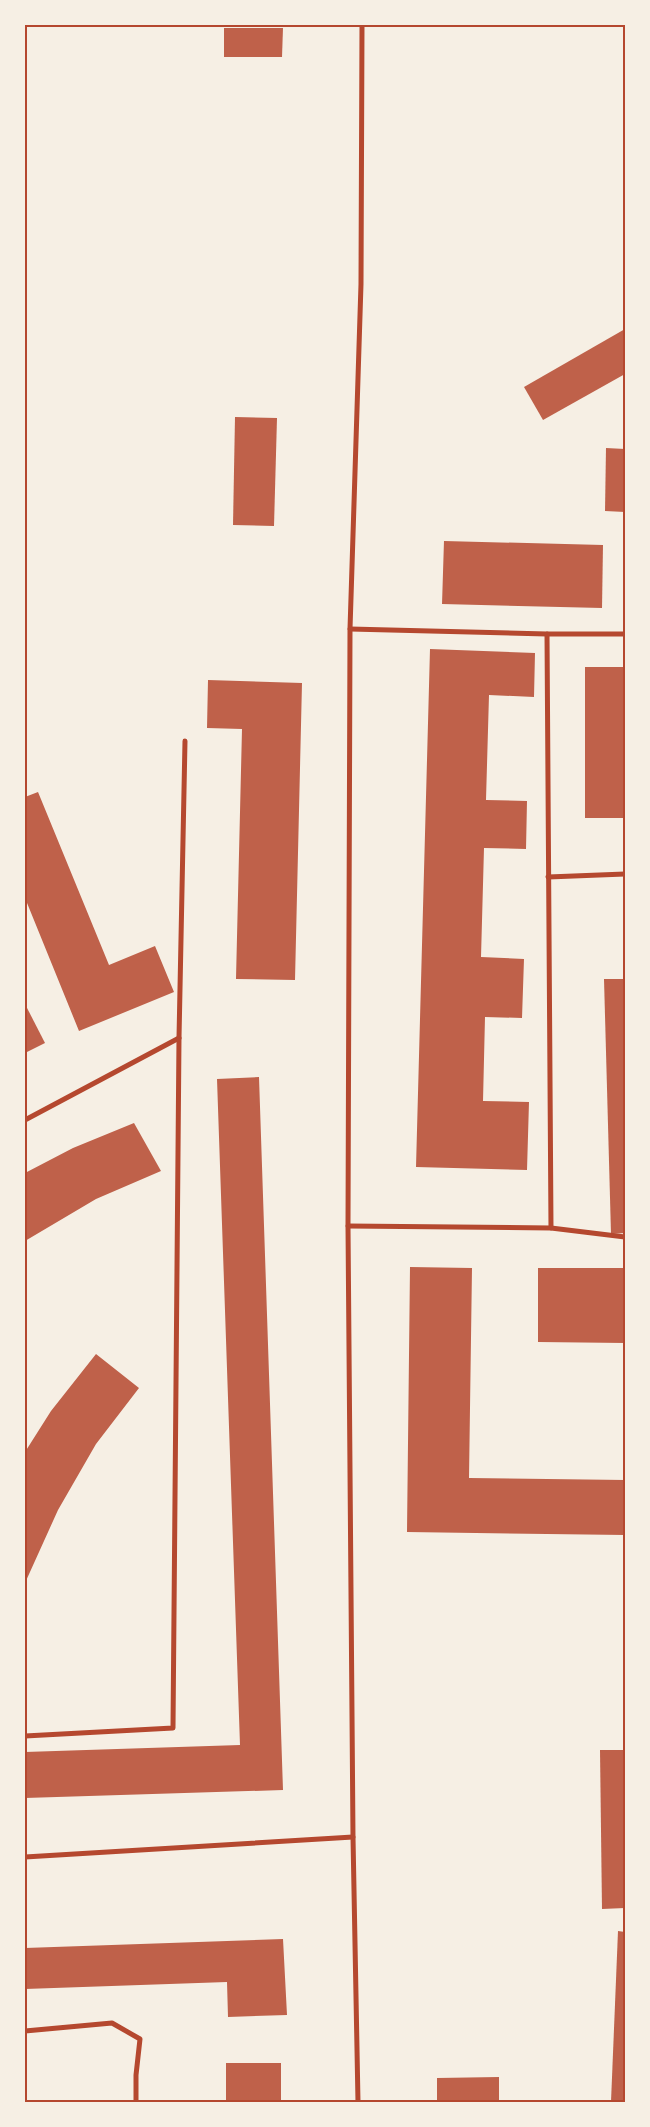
<svg xmlns="http://www.w3.org/2000/svg" width="650" height="2127" font-family="Georgia,serif">
  <rect width="100%" height="100%" fill="#f6efe4"/>
  <g fill="#bf614a">
    <polygon points="224,28 283,28 282,57 224,57"/>
    <polygon points="625,329 625,374 543,420 524,387"/>
    <polygon points="235,417 277,418 274,526 233,525"/>
    <polygon points="606,448 625,449 625,512 605,511"/>
    <polygon points="444,541 603,545 602,608 442,604"/>
    <polygon points="430,649 535,653 534,697 489,695 486,800 527,801 526,849 484,848 481,957 524,959 522,1018 485,1017 483,1101 529,1102 527,1170 416,1167"/>
    <rect x="585" y="667" width="40" height="151"/>
    <polygon points="208,680 302,683 295,980 236,979 242,729 207,728"/>
    <polygon points="38,792 109,965 155,946 174,992 79,1031 25,898 25,797"/>
    <polygon points="604,979 625,979 625,1233 611,1234"/>
    <polygon points="25,1004 45,1043 25,1053"/>
    <polygon points="259,1077 283,1790 25,1798 25,1752 240,1745 217,1079"/>
    <polygon points="134,1123 161,1171 96,1199 25,1241 25,1173 73,1148"/>
    <polygon points="410,1267 472,1268 469,1478 625,1480 625,1535 407,1532"/>
    <polygon points="538,1268 625,1268 625,1343 538,1342"/>
    <polygon points="96,1354 139,1388 96,1444 58,1510 25,1583 25,1452 51,1411"/>
    <polygon points="600,1750 625,1750 625,1908 602,1909"/>
    <polygon points="618,1931 625,1932 625,2102 611,2102"/>
    <polygon points="283,1939 287,2015 228,2017 227,1982 25,1989 25,1948"/>
    <rect x="226" y="2063" width="55" height="39"/>
    <polygon points="499,2077 499,2102 437,2102 437,2078"/>
  </g>
  <g fill="none" stroke-linecap="round" stroke-linejoin="round">
    <g stroke="#b5482f" stroke-width="5">
      <polyline points="350,629 547,634 625,634"/>
      <polyline points="547,634 551,1228"/>
      <polyline points="548,877 625,874"/>
      <polyline points="25,1120 179,1038"/>
      <polyline points="348,1226 551,1228 625,1237"/>
      <polyline points="25,1736 173,1728 179,1038 185,741"/>
      <polyline points="25,1857 353,1837"/>
      <polyline points="25,2031 112,2023 140,2039 136,2075 136,2102"/>
      <polyline points="358,2102 353,1837 348,1226 350,629 361,284 362,25"/>
    </g>
  </g>
  <rect width="650" height="2127" fill="none" stroke="#f6efe4" stroke-width="52"/>
  <rect x="26" y="26" width="598" height="2075" fill="none" stroke="#b5482f" stroke-width="2"/>
</svg>
